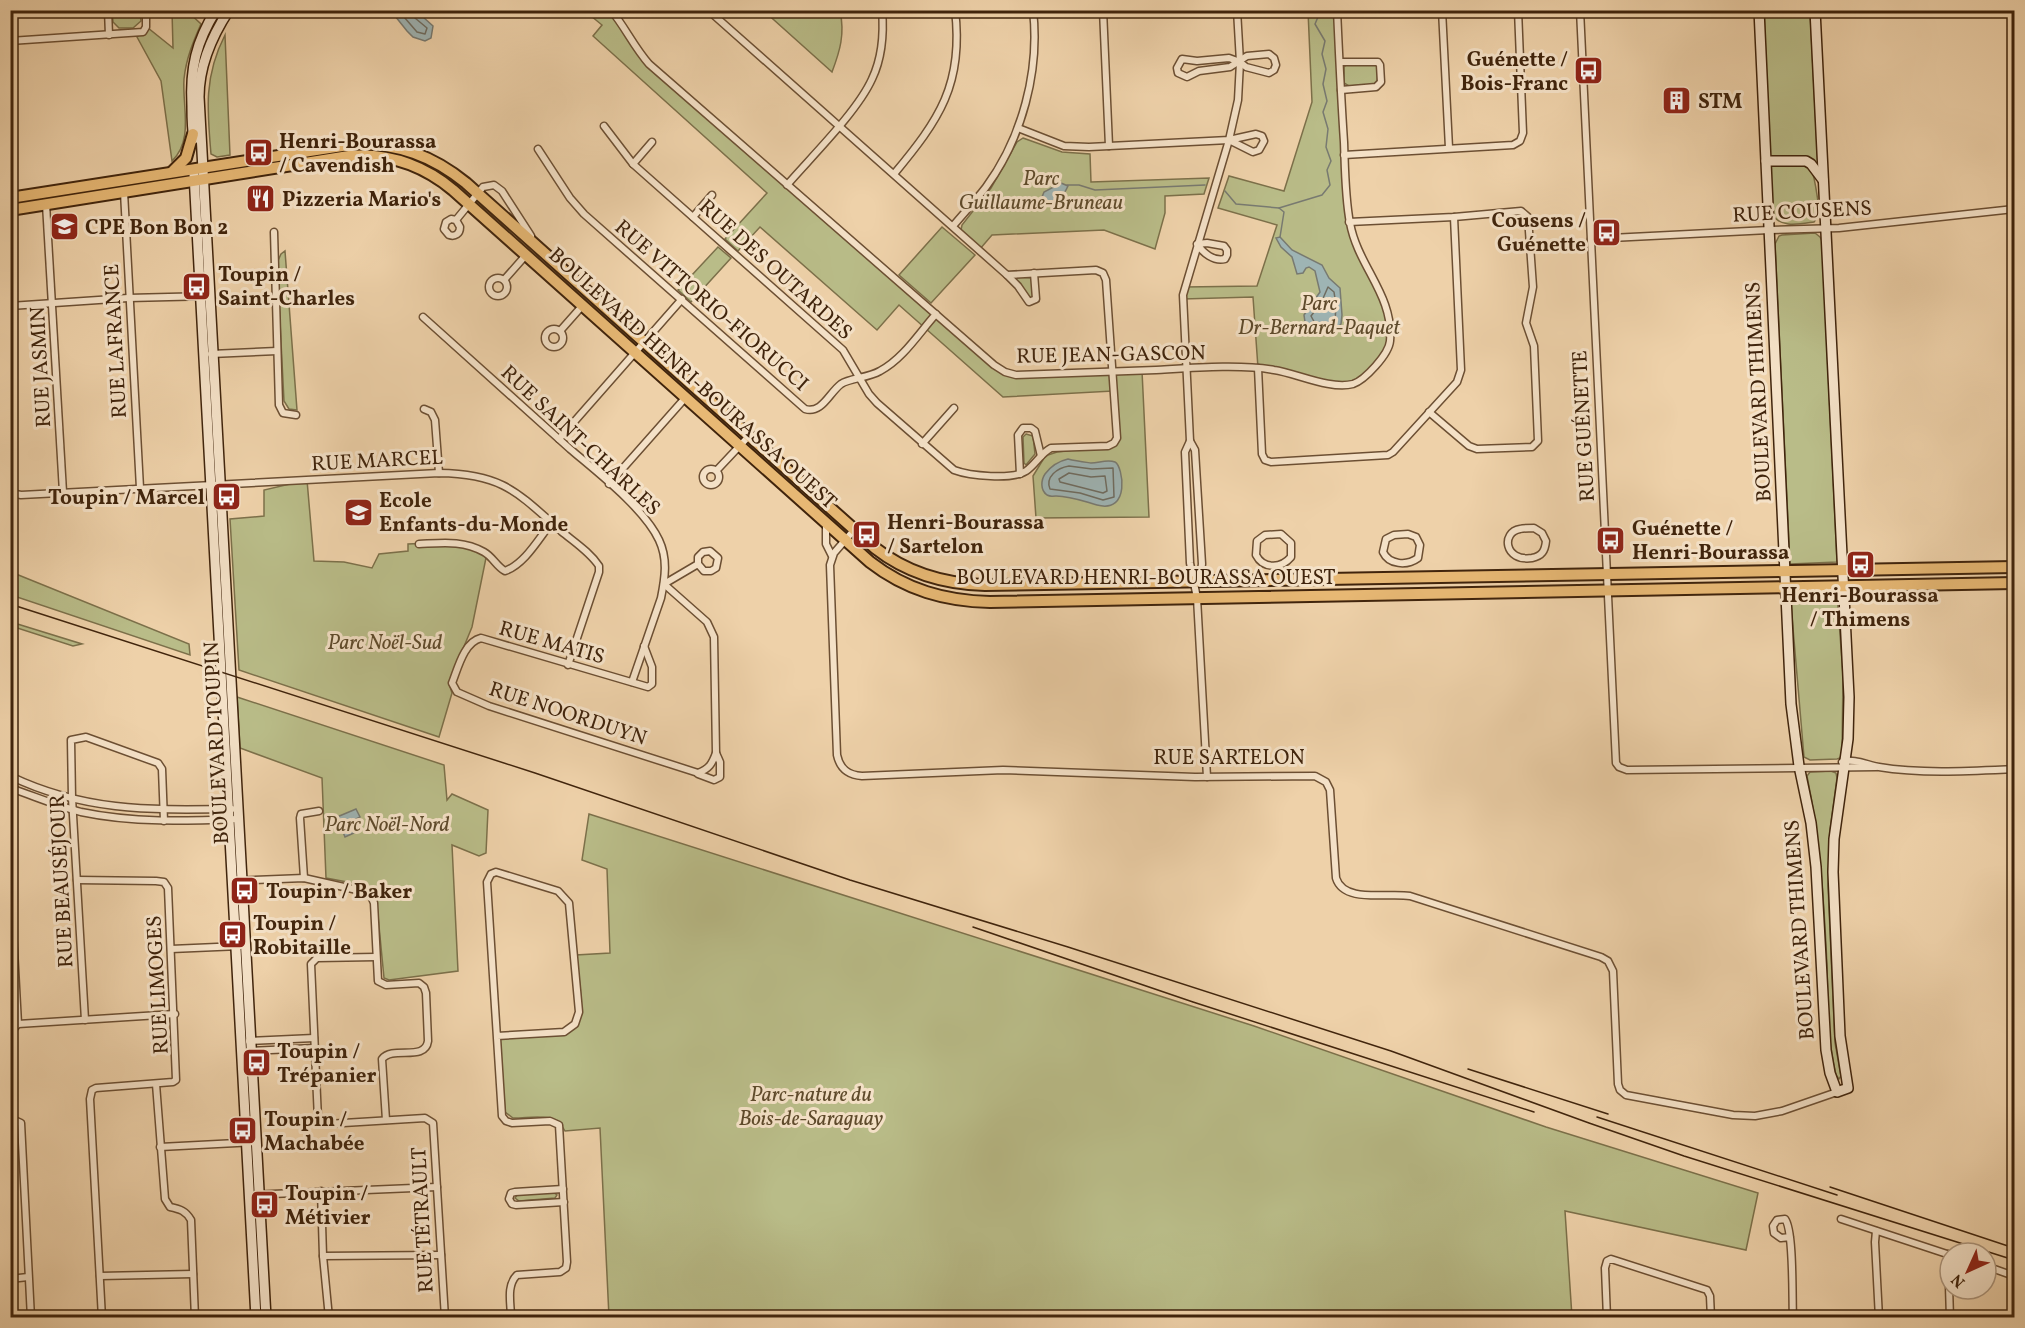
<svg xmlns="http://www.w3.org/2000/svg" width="2025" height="1328" font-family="Vollkorn,serif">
  <rect width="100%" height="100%" fill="#eed1a9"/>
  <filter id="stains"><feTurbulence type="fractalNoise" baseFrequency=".00333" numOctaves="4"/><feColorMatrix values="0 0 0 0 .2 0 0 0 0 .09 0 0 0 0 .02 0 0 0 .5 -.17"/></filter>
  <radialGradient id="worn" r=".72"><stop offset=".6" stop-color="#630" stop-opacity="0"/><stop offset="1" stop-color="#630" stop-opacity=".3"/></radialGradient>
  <g fill="#b9bc88" stroke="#7c704a" stroke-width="1.5">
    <polygon points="112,11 140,11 141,21 133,28 119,28 113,22"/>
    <path d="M172 11H187L201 24C193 42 186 59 184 79 182 106 194 140 172 161L161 81 137 37 148 28 173 48Z"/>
    <polygon points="585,11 611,11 636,49 994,365 1016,375 1142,371 1149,517 1036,518 1033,476 1044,458 1048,455 1057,452 1108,446 1114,443 1113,391 1003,397 899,305 877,330 760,227 738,251 725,239 767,193 593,36 602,25"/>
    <path d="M764 11H840C845 34 840 51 832 72Z"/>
    <polygon points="1308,11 1337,11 1348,208 1353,240 1385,300 1390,342 1362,380 1341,385 1258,368 1253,297 1183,299 1184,287 1257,286 1277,225 1218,208 1229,176 1284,191 1312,102"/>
    <path d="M1764 11H1810L1818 166 1811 168C1816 180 1817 199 1820 213L1814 222C1800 224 1779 229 1772 213Z"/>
    <path d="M225 35 230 155 217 157 211 154C207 109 204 76 225 35Z"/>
    <polygon points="1374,63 1378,67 1377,84 1349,86 1344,83 1344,67 1347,64"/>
    <polygon points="1023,138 1062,152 1090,154 1091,182 1209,178 1204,194 1165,196 1165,213 1155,249 1104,230 992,235 980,249 961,230 962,225 991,188 1017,142"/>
    <polygon points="942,227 975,255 931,303 899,275"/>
    <polygon points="1815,233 1820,237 1822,241 1837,562 1790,564 1775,244 1779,236 1782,235"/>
    <polygon points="718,247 731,258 691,302 678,290"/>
    <polygon points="285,251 297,410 289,409 284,401 277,263 281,254"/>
    <polygon points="1018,277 1032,278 1034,296 1029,300 1014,278"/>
    <polygon points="1026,434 1033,436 1035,454 1026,465 1024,463 1023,437"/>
    <polygon points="307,480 314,561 344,562 372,568 379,554 408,551 408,544 455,542 487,553 472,627 449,683 452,693 439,737 239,670 230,519 264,516 264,490"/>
    <polygon points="11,572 189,644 190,655 11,595"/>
    <polygon points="1790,593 1837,594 1843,675 1842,753 1840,758 1837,759 1810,760 1804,757"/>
    <polygon points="11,622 82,644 73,646 11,626"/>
    <polygon points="237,697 444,765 447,800 452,794 488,810 486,853 479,856 452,845 458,971 389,980 384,978 376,895 363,885 326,878 322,778 240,748"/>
    <path d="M1831 771 1836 773 1837 778 1830 830 1828 886 1835 1043 1841 1076 1839 1079 1836 1075C1827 1039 1828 1001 1827 965 1824 901 1820 839 1807 776L1810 772Z"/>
    <path d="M589 814 1254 1026 1546 1127 1758 1193 1746 1250 1565 1211 1572 1317H609L600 1128 565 1131C554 1111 534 1118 513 1118L505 1112 500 1038 565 1035C591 1021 578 980 576 955L610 953 607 869 582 860Z"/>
    <polygon points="553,1192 557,1195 555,1198 519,1201 515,1198 517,1195"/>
  </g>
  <g fill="#9eb4b4" stroke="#787a71" stroke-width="1.5">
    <polygon points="391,11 418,11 422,16 433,26 431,38 425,41 413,37 407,31"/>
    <path d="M1061 183 1068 186C1063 198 1052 204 1040 202L1044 192Z"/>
    <polygon points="1280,237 1292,250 1322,265 1329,278 1340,288 1342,315 1341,324 1335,330 1326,333 1314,333 1305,322 1304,315 1320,292 1315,271 1309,267 1306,268 1303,273 1297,274 1292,257 1281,247 1276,238"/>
    <path d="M1068 459C1076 461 1084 462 1091 463 1099 463 1107 459 1115 462 1123 466 1131 514 1097 505 1083 501 1070 496 1056 496 1051 496 1051 497 1047 495 1040 490 1041 480 1045 474 1051 466 1059 461 1068 459Z"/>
    <polygon points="356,809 360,817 352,821 356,832 345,837 337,817"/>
  </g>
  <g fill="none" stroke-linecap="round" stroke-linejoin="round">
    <g stroke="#6f6c60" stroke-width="1.5">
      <polyline points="398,10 417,32 425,34 427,28 415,18 413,10"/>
      <polygon points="1328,287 1334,292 1336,305 1335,321 1326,327 1317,327 1311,316 1321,303"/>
      <path d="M1069 466 1092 469 1113 468 1114 497 1103 500 1080 493 1050 489C1045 477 1057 468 1069 466Z"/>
      <polygon points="1069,473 1091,477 1105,476 1107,491 1103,493 1060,482 1059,479"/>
    </g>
    <g stroke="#787a71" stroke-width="1.5">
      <polyline points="1067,185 1079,185 1095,190 1205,185"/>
      <polyline points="1225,191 1236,204 1279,208 1284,212 1280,237"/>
      <polyline points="1279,208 1322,195 1330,185 1327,170 1331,161 1326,147 1328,129 1323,112 1327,101 1323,84 1326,69 1322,54 1325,41 1315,24 1321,10"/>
    </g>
    <defs>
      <g id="street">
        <polyline points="108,10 109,35"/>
        <path d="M611 10C625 27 634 47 649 64L994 365 1005 372 1016 375C1062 373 1109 372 1156 370 1191 368 1240 364 1274 370 1296 373 1330 390 1353 384 1365 380 1389 354 1390 341 1394 295 1358 267 1350 223 1345 197 1345 168 1344 142 1341 98 1339 54 1337 10"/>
        <polyline points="1103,10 1109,146"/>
        <polyline points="1442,10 1449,148"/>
        <polyline points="1580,10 1616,763 1619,767 1627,770 1876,767"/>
        <polyline points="10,41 143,32 146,27 146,10"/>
        <polyline points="1240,62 1229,58 1197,61 1182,59 1177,68 1178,73 1187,77 1199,71 1230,67 1247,56 1269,54 1274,58 1276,65 1274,70 1269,73 1246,67 1240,62"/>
        <polyline points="1340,62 1378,62 1380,65 1381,82 1376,87 1341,90"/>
        <path d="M604 126 633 164 843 350 869 394 877 403 954 470C970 476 1012 480 1026 471 1036 464 1041 453 1051 448L1108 446 1114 443 1117 438 1106 280 1103 273 1096 270 1007 275 708 10"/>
        <polyline points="1018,128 1064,146 1089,147 1229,140 1256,134 1262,136 1264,141 1259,150 1253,152 1229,140"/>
        <path d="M538 149 570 198 584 214 805 409C822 414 829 393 841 384 850 378 868 378 880 371 903 359 919 333 936 314"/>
        <polyline points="1344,155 1513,145 1520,141 1523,133 1518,10"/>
        <polyline points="633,164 652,142"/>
        <path d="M894 174C939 120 964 84 955 10"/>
        <path d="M787 185C812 156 857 112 872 79 882 58 884 34 882 10"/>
        <polyline points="124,192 140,488"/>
        <polyline points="46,204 63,492"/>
        <polyline points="693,217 712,195"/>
        <path d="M456 220 460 227C460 234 455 237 449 235L444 229 446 222 451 219 456 220 483 187 494 185 502 191 531 236"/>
        <polyline points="1349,222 1454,217 1521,211 1528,217 1533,287 1526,323 1534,346 1538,441 1532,447 1477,449 1469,446 1429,412"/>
        <path d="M953 226C964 213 976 200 986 187 1022 138 1040 71 1033 10"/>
        <polyline points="274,232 279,405 283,413 296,415"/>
        <polyline points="1591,239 1769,230 1839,228 2014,209"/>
        <path d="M1207 243 1224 246 1227 250V255L1225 259C1214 262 1203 253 1197 244Z"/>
        <polyline points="1007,275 1018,286 1029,302 1036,299 1034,273"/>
        <circle cx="498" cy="287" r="9"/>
        <polyline points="504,280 526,255"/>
        <polyline points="10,306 128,298 210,296"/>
        <path d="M423 317C472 361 521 405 570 449 597 472 644 508 659 540 668 559 665 578 661 598L632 682"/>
        <circle cx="554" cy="338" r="9"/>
        <polyline points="560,331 583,305"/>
        <polyline points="211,354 277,351"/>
        <polyline points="1258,368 1262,454 1265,460 1271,462 1388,455 1393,452 1457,382 1461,370 1454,217"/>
        <polyline points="424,409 431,412 435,420 439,473"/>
        <polyline points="559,439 682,299"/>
        <polyline points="1190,441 1195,450 1202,564 1199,583"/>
        <polyline points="922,444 954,408"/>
        <circle cx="711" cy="477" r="8"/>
        <polyline points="717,470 749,436"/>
        <polyline points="1020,474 1018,435 1023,428 1031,428 1035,431 1041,456"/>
        <polyline points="609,484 686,397"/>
        <path d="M10 493 21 495 439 473C502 474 516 491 561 531 574 542 590 552 599 566V572L568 665"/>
        <polyline points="826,524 826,544 832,556"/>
        <path d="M1534 528 1542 533 1546 541C1545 551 1542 556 1532 558 1504 562 1501 532 1520 529 1524 528 1530 528 1534 528Z"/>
        <path d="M854 530 834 553 830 565 837 755C840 769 848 775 862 776L1003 770 1195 777 1315 776 1326 782 1330 790 1336 878C1344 904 1388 892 1410 896L1601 957 1608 961 1613 971 1618 1084 1620 1090 1626 1095 1733 1115 1755 1116 1782 1111 1837 1092"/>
        <path d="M1281 534 1291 543V557C1281 569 1263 569 1256 555L1257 541 1265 535Z"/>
        <path d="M1408 534 1416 537 1420 545 1418 558C1407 566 1389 565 1383 552L1386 539 1394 535Z"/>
        <path d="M419 544C442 543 463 540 484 552 493 557 496 566 505 571 525 564 539 538 552 522"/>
        <path d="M644 646 652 667V684L648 687 481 638C464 642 458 668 452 683L457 692 489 706 698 773C709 769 712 764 716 753L714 637 707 622 664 584 698 564V557L703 552 710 551 718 558 716 568 711 571H704L698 564"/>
        <path d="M1842 762C1854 758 1867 765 1879 767 1921 774 1971 771 2014 769"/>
        <polyline points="698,774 714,780 720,777 720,762 716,753"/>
        <path d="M10 776C85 812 151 810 232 809"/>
        <polyline points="1207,777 1197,598 1190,563 1185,452 1190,441 1183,295 1229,140 1238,100 1240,62 1237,10"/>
        <path d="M10 788C34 796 57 806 81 812 133 823 186 821 239 819"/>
        <polyline points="10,875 18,1024"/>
        <polyline points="304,878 300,818 301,814 319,811"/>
        <polyline points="77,880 156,881 164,882 168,888 176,1080 173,1082 96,1088 92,1090 90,1099 102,1318"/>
        <path d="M232 881 304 878 366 892 371 896 374 903 378 981 386 985 419 983 424 987 426 993 428 1041C425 1062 393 1045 382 1059L386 1120"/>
        <polyline points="171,949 240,946"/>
        <polyline points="376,957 317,958 311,964 318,1119 327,1124 425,1118 433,1123 445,1318"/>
        <polyline points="85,1020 72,798 71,740 86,737 158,763 162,769 164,821"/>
        <polyline points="10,1033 18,1024 175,1014"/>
        <path d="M497 1036 564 1032 575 1024 579 1012 569 903 558 891 496 872 491 874 487 882 502 1116 506 1121 512 1123 550 1121 559 1125 567 1262 566 1268 560 1272 517 1275C506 1286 511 1303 511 1318"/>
        <polyline points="249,1041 314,1038"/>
        <polyline points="248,1051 315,1048"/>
        <path d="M156 1084 165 1199 170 1207C180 1209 186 1211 191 1220L195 1318"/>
        <polyline points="10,1118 21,1123 31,1318"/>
        <polyline points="160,1147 257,1142"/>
        <polyline points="563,1189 515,1192 511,1193 509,1199 512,1204 516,1205 564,1202"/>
        <polyline points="321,1191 323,1256 329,1318"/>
        <polyline points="250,1195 437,1187"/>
        <polyline points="1841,1219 1950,1255"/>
        <polyline points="1876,1231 1875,1242 1879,1318"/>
        <path d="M1790 1237 1781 1238 1774 1233 1773 1226 1777 1220 1785 1219C1794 1230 1792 1300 1793 1318"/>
        <polyline points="1948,1254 1950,1318"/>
        <polyline points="323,1256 441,1255"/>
        <polyline points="1986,1266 2014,1276"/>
        <polyline points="100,1276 193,1274"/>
        <polyline points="10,1279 28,1277"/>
        <polyline points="1607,1318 1605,1268 1607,1261 1611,1259 1707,1290 1710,1296 1711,1318"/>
      </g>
      <g id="secondary">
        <path d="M229 10C212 36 199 66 199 97L266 1318"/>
        <polyline points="1759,10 1791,704 1799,766 1811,823 1816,867 1826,1050 1830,1073 1837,1092 1848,1088 1840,1036 1833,872 1834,839 1848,739 1849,697 1815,10"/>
        <path d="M194 139C192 128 192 117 192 106 190 68 196 42 216 10"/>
        <polyline points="1766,161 1806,161 1811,164 1823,180"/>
        <polyline points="194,174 256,1318"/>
      </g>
      <g id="primary">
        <polyline points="173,171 186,158 193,134"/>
        <path d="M10 198 355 144C398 143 433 156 466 183L875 548C907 573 944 584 985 585L2014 567"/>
        <path d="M10 210 349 156C388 153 423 165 453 190L870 562C906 590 945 601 990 602L2014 583"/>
      </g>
    </defs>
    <use href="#street" stroke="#6c4f33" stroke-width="9"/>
    <use href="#secondary" stroke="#40240c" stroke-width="12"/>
    <use href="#primary" stroke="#40240c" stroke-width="14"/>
    <use href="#street" stroke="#f4e1c7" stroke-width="6"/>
    <use href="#secondary" stroke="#f4e1c7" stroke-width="9"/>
    <use href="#primary" stroke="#e7b874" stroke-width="10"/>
    <g stroke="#40240c" stroke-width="1.5">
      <polyline points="10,604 535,773 850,880 1068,947 1391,1051 1589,1123 1684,1156 2014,1260"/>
      <polyline points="973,927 1193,1002 1534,1112"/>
      <polyline points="1468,1069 1608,1114"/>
      <polyline points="1597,1117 1837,1195"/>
      <polyline points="1830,1187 2014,1248"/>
    </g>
  </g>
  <defs>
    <symbol id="bus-square" viewBox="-11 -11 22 22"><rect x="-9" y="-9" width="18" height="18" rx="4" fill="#8f2418" stroke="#f4e1c7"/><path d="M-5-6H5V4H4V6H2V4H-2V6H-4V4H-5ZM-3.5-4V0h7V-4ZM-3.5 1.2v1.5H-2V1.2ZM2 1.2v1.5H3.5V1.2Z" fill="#fff"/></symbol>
    <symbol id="building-square" viewBox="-11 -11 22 22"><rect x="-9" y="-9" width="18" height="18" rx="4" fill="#8f2418" stroke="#f4e1c7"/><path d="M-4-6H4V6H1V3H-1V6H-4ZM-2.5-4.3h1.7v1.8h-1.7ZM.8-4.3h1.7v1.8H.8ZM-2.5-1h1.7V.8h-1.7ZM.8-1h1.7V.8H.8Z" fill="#fff"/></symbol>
    <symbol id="restaurant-square" viewBox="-11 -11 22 22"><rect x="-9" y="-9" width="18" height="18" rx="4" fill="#8f2418" stroke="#f4e1c7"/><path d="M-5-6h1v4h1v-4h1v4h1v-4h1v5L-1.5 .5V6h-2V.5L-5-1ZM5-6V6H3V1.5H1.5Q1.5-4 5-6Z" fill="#fff"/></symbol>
    <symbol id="school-square" viewBox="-11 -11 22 22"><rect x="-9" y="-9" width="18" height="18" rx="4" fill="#8f2418" stroke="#f4e1c7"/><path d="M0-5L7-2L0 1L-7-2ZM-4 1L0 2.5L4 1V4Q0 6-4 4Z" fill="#fff"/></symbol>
  </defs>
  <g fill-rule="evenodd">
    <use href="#bus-square" x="1572" y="54" width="33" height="33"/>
    <use href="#building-square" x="1660" y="84" width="33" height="33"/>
    <use href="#bus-square" x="242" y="136" width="33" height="33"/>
    <use href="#restaurant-square" x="244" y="182" width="33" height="33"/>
    <use href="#school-square" x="48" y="210" width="33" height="33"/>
    <use href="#bus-square" x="1590" y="216" width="33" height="33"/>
    <use href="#bus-square" x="180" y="270" width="33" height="33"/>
    <use href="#bus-square" x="210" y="480" width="33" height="33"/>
    <use href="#school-square" x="342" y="496" width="33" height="33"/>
    <use href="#bus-square" x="850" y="518" width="33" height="33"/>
    <use href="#bus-square" x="1594" y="524" width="33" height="33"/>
    <use href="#bus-square" x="1844" y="548" width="33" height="33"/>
    <use href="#bus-square" x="228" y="874" width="33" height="33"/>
    <use href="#bus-square" x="216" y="918" width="33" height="33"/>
    <use href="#bus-square" x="240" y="1046" width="33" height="33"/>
    <use href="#bus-square" x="226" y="1114" width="33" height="33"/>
    <use href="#bus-square" x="248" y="1188" width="33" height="33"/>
  </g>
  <g text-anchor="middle" stroke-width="6" stroke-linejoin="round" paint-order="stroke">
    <g font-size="21" font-weight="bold" fill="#40240c" stroke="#f4e1c7" text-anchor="start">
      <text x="1568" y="66" text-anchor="end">Guénette /<tspan x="1568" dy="24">Bois-Franc</tspan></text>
      <text x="1698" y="108">STM</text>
      <text x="279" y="148">Henri-Bourassa<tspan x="279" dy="24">/ Cavendish</tspan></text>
      <text x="282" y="206">Pizzeria Mario's</text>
      <text x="1586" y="227" text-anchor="end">Cousens /<tspan x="1586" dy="24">Guénette</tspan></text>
      <text x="85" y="234">CPE Bon Bon 2</text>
      <text x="218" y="281">Toupin /<tspan x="218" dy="24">Saint-Charles</tspan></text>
      <text x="205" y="504" text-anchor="end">Toupin / Marcel</text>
      <text x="379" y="507">Ecole<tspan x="379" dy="24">Enfants-du-Monde</tspan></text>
      <text x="887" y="529">Henri-Bourassa<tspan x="887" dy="24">/ Sartelon</tspan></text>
      <text x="1632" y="535">Guénette /<tspan x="1632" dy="24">Henri-Bourassa</tspan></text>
      <text x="1860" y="602" text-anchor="middle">Henri-Bourassa<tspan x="1860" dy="24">/ Thimens</tspan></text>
      <text x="266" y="898">Toupin / Baker</text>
      <text x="253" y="930">Toupin /<tspan x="253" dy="24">Robitaille</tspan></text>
      <text x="277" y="1058">Toupin /<tspan x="277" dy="24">Trépanier</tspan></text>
      <text x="264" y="1126">Toupin /<tspan x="264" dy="24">Machabée</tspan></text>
      <text x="285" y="1200">Toupin /<tspan x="285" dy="24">Métivier</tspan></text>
    </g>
    <g font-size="21" font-style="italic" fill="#5e4a2b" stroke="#f4e1c7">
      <text x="1041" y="185">Parc<tspan x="1041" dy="24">Guillaume-Bruneau</tspan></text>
      <text x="1319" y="310">Parc<tspan x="1319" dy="24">Dr-Bernard-Paquet</tspan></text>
      <text x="385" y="649">Parc Noël-Sud</text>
      <text x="387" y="831">Parc Noël-Nord</text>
      <text x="811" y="1101">Parc-nature du<tspan x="811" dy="24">Bois-de-Saraguay</tspan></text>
    </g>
    <g font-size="21" fill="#40240c" stroke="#f4e1c7">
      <text transform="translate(1802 211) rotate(-3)" y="7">RUE COUSENS</text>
      <text transform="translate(776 269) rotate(42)" y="7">RUE DES OUTARDES</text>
      <text transform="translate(712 305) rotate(41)" y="7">RUE VITTORIO-FIORUCCI</text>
      <text transform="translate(115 341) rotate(-93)" y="7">RUE LAFRANCE</text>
      <text transform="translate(1111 354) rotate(-1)" y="7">RUE JEAN-GASCON</text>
      <text transform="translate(40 367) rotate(-93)" y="7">RUE JASMIN</text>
      <text transform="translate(693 378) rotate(42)" y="7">BOULEVARD HENRI-BOURASSA OUEST</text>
      <text transform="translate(1758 392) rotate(-93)" y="7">BOULEVARD THIMENS</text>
      <text transform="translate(1583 426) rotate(-93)" y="7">RUE GUÉNETTE</text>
      <text transform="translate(581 440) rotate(43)" y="7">RUE SAINT-CHARLES</text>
      <text transform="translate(377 460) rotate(-3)" y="7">RUE MARCEL</text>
      <text x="1146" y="584">BOULEVARD HENRI-BOURASSA OUEST</text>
      <text transform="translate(552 642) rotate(16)" y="7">RUE MATIS</text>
      <text transform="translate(568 713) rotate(18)" y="7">RUE NOORDUYN</text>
      <text transform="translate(216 743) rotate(-93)" y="7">BOULEVARD TOUPIN</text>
      <text x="1229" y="764">RUE SARTELON</text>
      <text transform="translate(61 881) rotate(-93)" y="7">RUE BEAUSÉJOUR</text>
      <text transform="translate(1799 930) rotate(-94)" y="7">BOULEVARD THIMENS</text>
      <text transform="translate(157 985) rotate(-93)" y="7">RUE LIMOGES</text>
      <text transform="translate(422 1220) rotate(-93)" y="7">RUE TÉTRAULT</text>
    </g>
  </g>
  <rect width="2025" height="1328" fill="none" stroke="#eed1a9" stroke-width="36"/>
  <rect x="12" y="12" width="2001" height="1304" fill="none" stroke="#40240c" stroke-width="3"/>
  <rect x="18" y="18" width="1989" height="1292" fill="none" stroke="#40240c" stroke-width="1.5"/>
  <g transform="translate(1968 1271) rotate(225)"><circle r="28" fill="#f4e1c7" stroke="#ac957c" stroke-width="1.5"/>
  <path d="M0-4.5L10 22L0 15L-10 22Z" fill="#8f2418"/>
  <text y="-9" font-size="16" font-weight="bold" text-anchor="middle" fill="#40240c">N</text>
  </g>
  <rect width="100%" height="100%" filter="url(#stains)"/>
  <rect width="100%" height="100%" fill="url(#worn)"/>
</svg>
